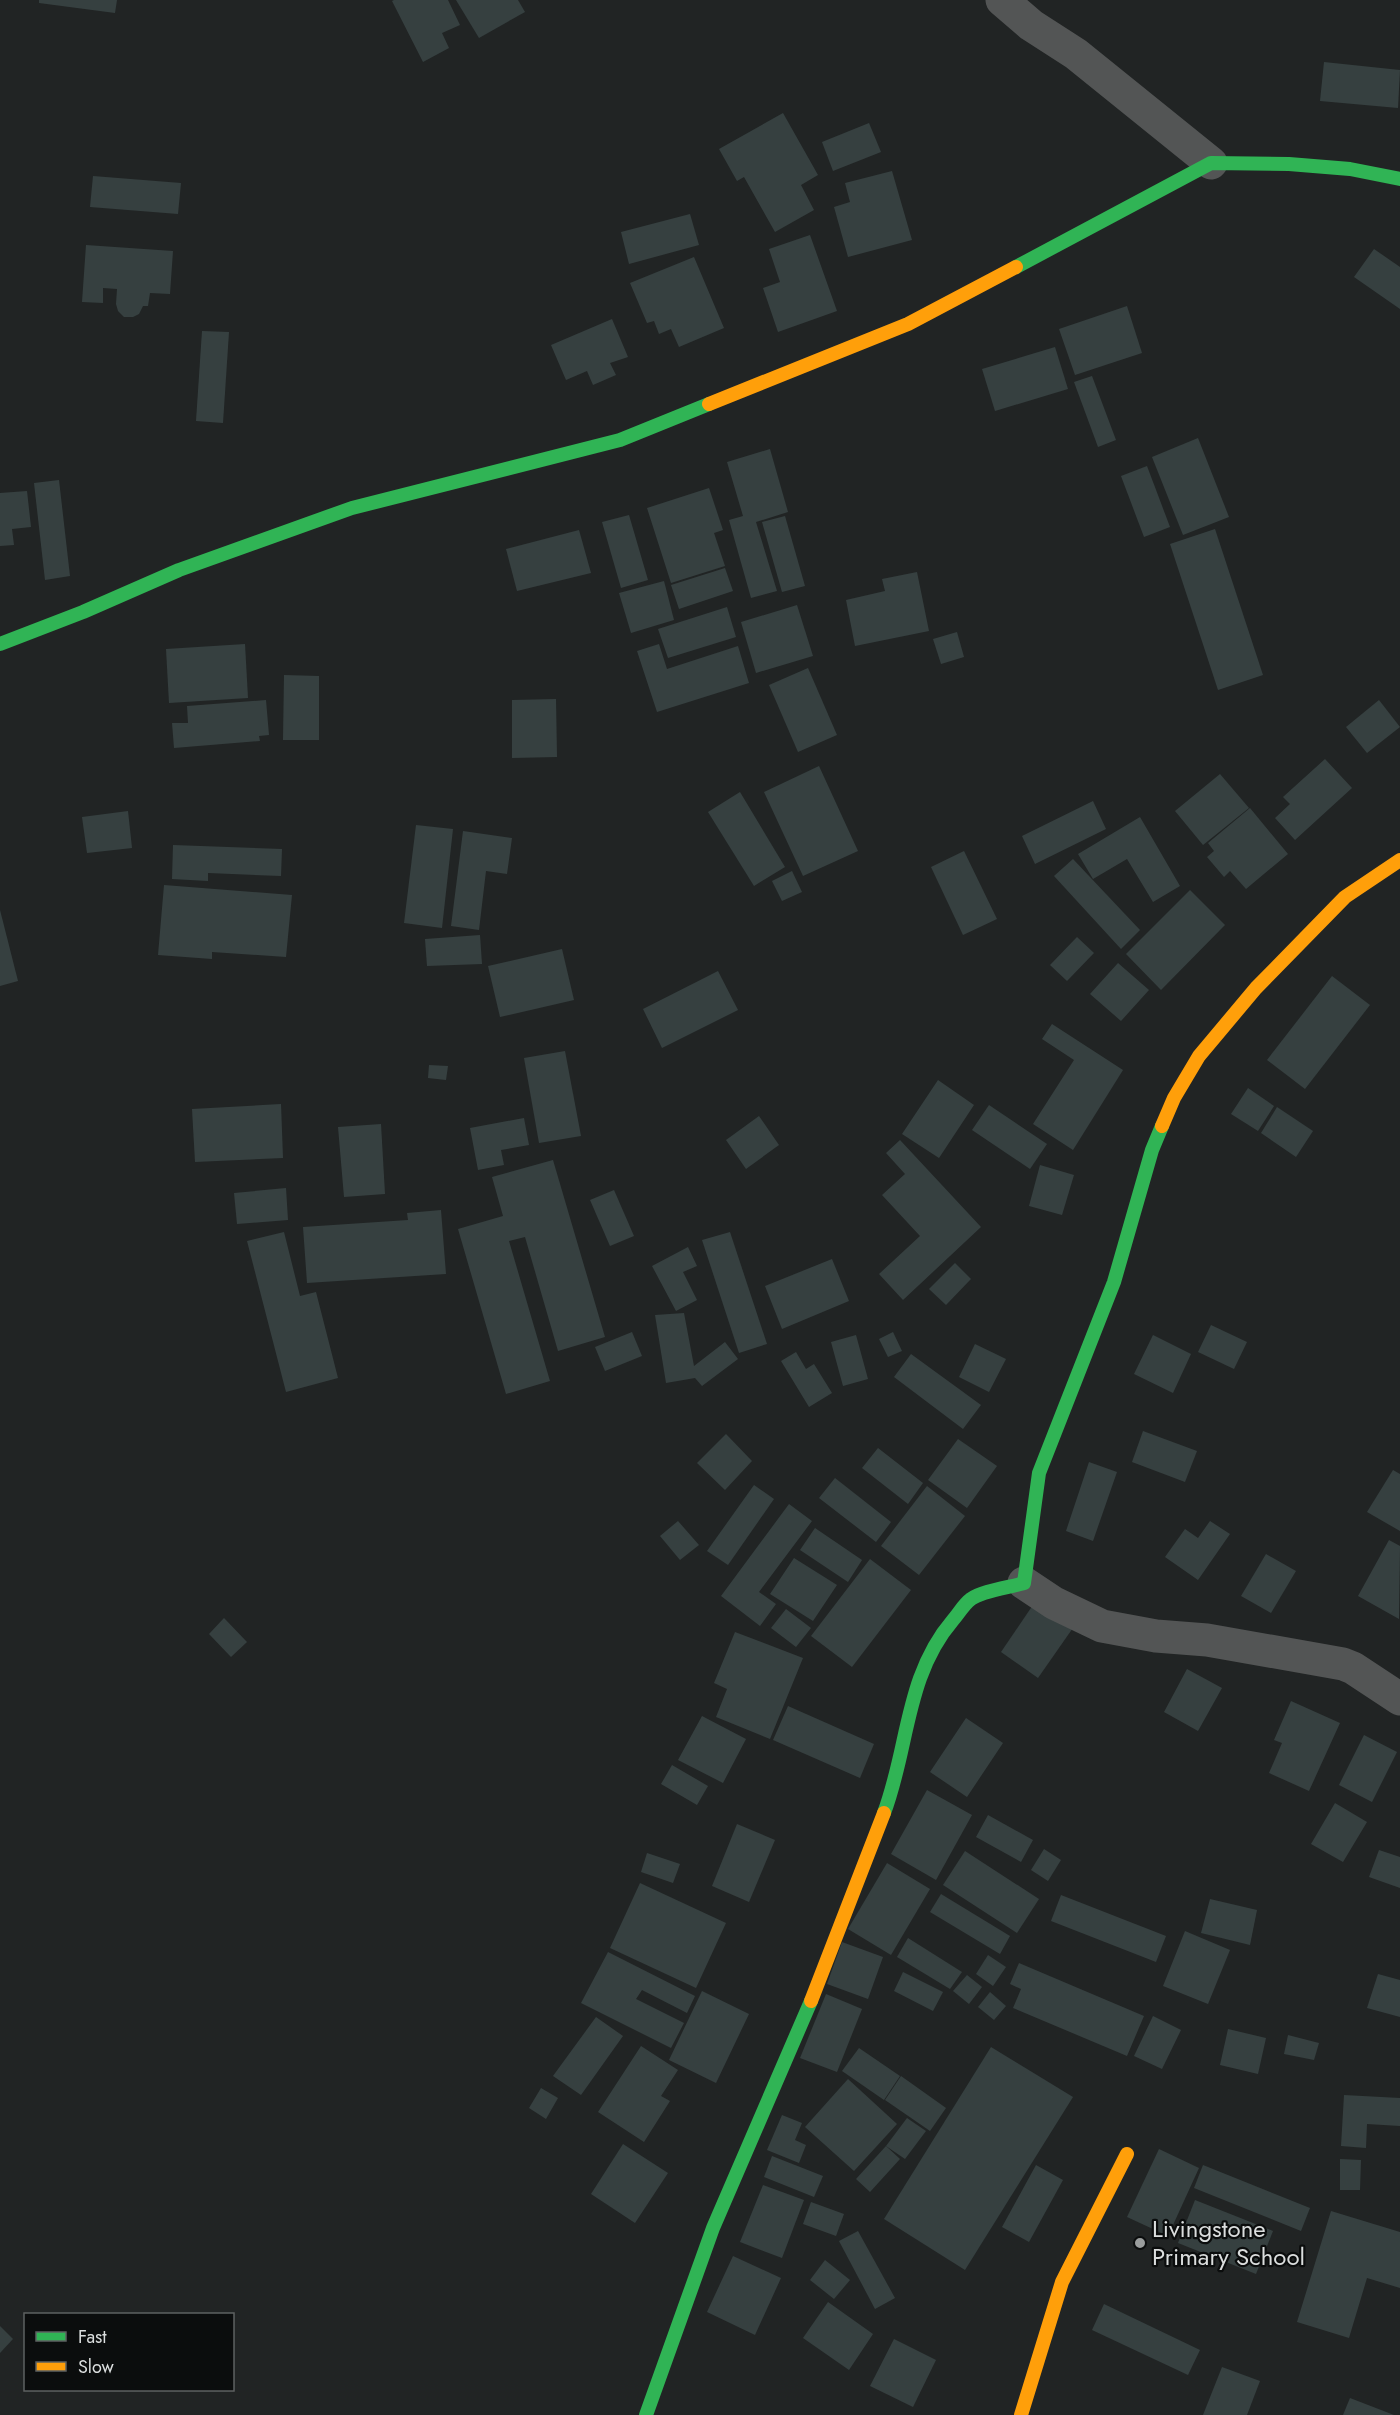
<svg xmlns="http://www.w3.org/2000/svg" width="1400" height="2415" font-family="Jost,sans-serif">
  <rect width="100%" height="100%" fill="#212424"/>
  <g fill="#364040">
    <polygon points="39,0 117,0 115,13 39,3"/>
    <polygon points="394,0 448,0 460,25 442,33 449,48 423,62 392,1"/>
    <polygon points="456,0 518,0 525,12 479,38"/>
    <polygon points="1324,62 1400,70 1398,108 1320,101"/>
    <polygon points="783,113 818,175 801,185 814,210 775,232 744,177 737,181 719,149"/>
    <polygon points="869,123 881,152 833,171 822,142"/>
    <polygon points="892,171 912,240 848,257 834,207 850,202 845,183"/>
    <polygon points="93,176 181,183 178,214 90,207"/>
    <polygon points="690,214 699,245 629,264 621,232"/>
    <polygon points="810,235 837,311 778,332 763,288 780,282 769,249"/>
    <polygon points="86,245 173,251 170,294 150,293 148,306 143,306 139,314 133,317 124,317 118,311 116,304 117,289 103,288 103,303 82,302"/>
    <polygon points="1374,249 1400,267 1400,309 1354,277"/>
    <polygon points="694,257 724,328 679,347 671,329 659,334 654,321 647,323 630,283"/>
    <polygon points="1127,306 1142,353 1075,375 1059,329"/>
    <polygon points="612,319 628,357 610,363 616,375 593,385 587,371 566,380 551,345"/>
    <polygon points="202,331 229,332 223,423 196,421"/>
    <polygon points="1055,347 1068,389 995,411 982,369"/>
    <polygon points="1092,376 1116,440 1098,447 1074,382"/>
    <polygon points="1198,438 1229,517 1183,535 1152,457"/>
    <polygon points="770,449 788,512 756,522 777,591 751,598 729,520 743,516 727,462"/>
    <polygon points="1147,466 1170,527 1144,537 1121,476"/>
    <polygon points="59,480 70,576 45,580 34,483"/>
    <polygon points="709,488 723,530 714,533 725,566 671,583 647,508"/>
    <polygon points="27,491 31,527 12,529 14,545 0,546 0,493"/>
    <polygon points="629,515 648,580 621,588 602,522"/>
    <polygon points="785,516 805,586 782,592 762,522"/>
    <polygon points="1215,529 1263,675 1218,690 1170,544"/>
    <polygon points="579,530 591,573 517,591 506,549"/>
    <polygon points="725,568 733,591 679,609 671,585"/>
    <polygon points="917,572 929,631 855,646 846,600 885,591 882,579"/>
    <polygon points="664,581 674,620 631,633 619,593"/>
    <polygon points="797,605 813,656 756,673 741,622"/>
    <polygon points="727,607 736,637 668,658 658,629"/>
    <polygon points="957,632 964,657 941,664 933,639"/>
    <polygon points="245,644 248,698 169,703 166,649"/>
    <polygon points="659,644 667,669 738,646 749,683 657,712 637,651"/>
    <polygon points="808,668 837,735 798,752 769,685"/>
    <polygon points="284,675 319,676 319,740 283,740"/>
    <polygon points="556,699 557,757 512,758 512,700"/>
    <polygon points="266,700 269,735 259,736 260,741 174,748 172,723 188,723 187,706"/>
    <polygon points="1379,700 1400,727 1367,753 1346,727"/>
    <polygon points="1325,759 1352,788 1295,840 1275,818 1290,804 1283,797"/>
    <polygon points="819,766 858,851 803,876 764,792"/>
    <polygon points="1220,774 1249,808 1203,845 1175,811"/>
    <polygon points="740,792 785,867 754,886 708,812"/>
    <polygon points="1093,801 1106,829 1035,864 1022,836"/>
    <polygon points="1250,808 1288,854 1246,889 1230,871 1224,877 1207,857 1214,851 1208,843"/>
    <polygon points="128,811 132,848 87,853 82,817"/>
    <polygon points="1140,817 1180,886 1153,902 1127,859 1093,879 1078,854"/>
    <polygon points="416,825 453,829 442,928 404,923"/>
    <polygon points="463,831 512,838 507,874 486,871 479,930 451,926"/>
    <polygon points="173,845 282,849 281,876 208,873 208,881 172,879"/>
    <polygon points="964,851 997,919 963,935 931,867"/>
    <polygon points="1073,859 1140,930 1121,949 1054,876"/>
    <polygon points="792,871 802,892 782,901 772,881"/>
    <polygon points="164,885 292,895 286,957 212,952 212,959 158,955"/>
    <polygon points="1190,890 1225,925 1161,990 1126,954"/>
    <polygon points="0,910 18,981 0,986"/>
    <polygon points="480,935 482,964 427,966 425,939"/>
    <polygon points="1077,937 1094,953 1067,981 1050,965"/>
    <polygon points="562,949 574,1000 500,1017 488,966"/>
    <polygon points="1118,963 1149,990 1121,1021 1090,994"/>
    <polygon points="718,971 738,1010 662,1048 643,1009"/>
    <polygon points="1332,976 1370,1005 1305,1089 1267,1060"/>
    <polygon points="1052,1024 1123,1070 1073,1150 1033,1124 1074,1060 1042,1039"/>
    <polygon points="565,1051 581,1136 539,1143 524,1058"/>
    <polygon points="429,1065 448,1066 446,1080 428,1078"/>
    <polygon points="938,1080 974,1105 939,1158 902,1134"/>
    <polygon points="1248,1088 1274,1106 1258,1131 1231,1114"/>
    <polygon points="281,1104 283,1158 195,1162 192,1109"/>
    <polygon points="989,1105 1047,1144 1030,1169 972,1130"/>
    <polygon points="1277,1107 1313,1131 1296,1157 1261,1133"/>
    <polygon points="759,1116 779,1145 746,1169 726,1140"/>
    <polygon points="524,1118 529,1145 501,1150 504,1165 478,1170 470,1128"/>
    <polygon points="381,1124 385,1194 344,1197 338,1127"/>
    <polygon points="900,1140 981,1227 903,1300 879,1274 920,1236 882,1195 905,1174 886,1153"/>
    <polygon points="553,1160 605,1337 558,1351 525,1237 509,1241 550,1381 506,1394 458,1229 503,1216 492,1177"/>
    <polygon points="1040,1165 1074,1175 1062,1215 1029,1206"/>
    <polygon points="286,1188 288,1220 237,1224 234,1193"/>
    <polygon points="614,1190 634,1236 610,1246 590,1200"/>
    <polygon points="441,1210 446,1274 307,1283 303,1227 408,1220 407,1213"/>
    <polygon points="284,1232 300,1296 316,1292 338,1378 286,1392 247,1241"/>
    <polygon points="730,1232 767,1344 739,1353 702,1240"/>
    <polygon points="688,1247 697,1266 683,1272 697,1300 676,1311 652,1266"/>
    <polygon points="832,1259 849,1301 782,1329 765,1286"/>
    <polygon points="955,1263 971,1279 946,1305 929,1289"/>
    <polygon points="684,1313 694,1366 725,1342 738,1359 702,1386 695,1378 666,1383 655,1315"/>
    <polygon points="1211,1325 1247,1342 1234,1369 1198,1352"/>
    <polygon points="632,1332 642,1356 605,1371 595,1347"/>
    <polygon points="893,1332 902,1351 888,1357 879,1339"/>
    <polygon points="856,1335 868,1379 843,1386 831,1342"/>
    <polygon points="1153,1335 1191,1354 1173,1393 1134,1374"/>
    <polygon points="975,1344 1006,1359 989,1392 959,1377"/>
    <polygon points="796,1352 806,1369 814,1364 832,1393 809,1407 781,1361"/>
    <polygon points="911,1354 981,1405 963,1429 894,1377"/>
    <polygon points="1143,1431 1197,1451 1185,1482 1132,1462"/>
    <polygon points="726,1434 752,1461 725,1490 697,1463"/>
    <polygon points="958,1439 997,1466 967,1508 928,1480"/>
    <polygon points="878,1448 923,1483 908,1504 862,1468"/>
    <polygon points="1089,1462 1117,1472 1093,1541 1066,1531"/>
    <polygon points="1393,1470 1400,1474 1400,1531 1367,1512"/>
    <polygon points="835,1478 891,1522 876,1542 819,1498"/>
    <polygon points="754,1485 774,1499 728,1565 707,1551"/>
    <polygon points="927,1486 965,1516 919,1575 881,1546"/>
    <polygon points="789,1504 812,1521 759,1592 776,1604 760,1626 721,1596"/>
    <polygon points="678,1521 699,1545 680,1560 660,1536"/>
    <polygon points="1210,1521 1230,1534 1198,1580 1165,1557 1185,1529 1198,1538"/>
    <polygon points="815,1528 862,1560 848,1582 800,1550"/>
    <polygon points="1389,1540 1400,1546 1399,1619 1358,1596"/>
    <polygon points="1266,1554 1296,1571 1271,1613 1241,1596"/>
    <polygon points="794,1558 837,1585 813,1621 770,1594"/>
    <polygon points="870,1559 911,1590 852,1667 811,1636"/>
    <polygon points="1037,1599 1075,1625 1038,1678 1001,1652"/>
    <polygon points="786,1609 811,1628 796,1647 771,1628"/>
    <polygon points="224,1618 247,1642 231,1657 209,1634"/>
    <polygon points="735,1632 803,1658 770,1739 716,1717 727,1689 714,1683"/>
    <polygon points="1187,1669 1222,1688 1198,1731 1164,1712"/>
    <polygon points="1291,1701 1340,1723 1309,1791 1269,1773 1282,1743 1274,1740"/>
    <polygon points="788,1706 874,1744 860,1778 773,1740"/>
    <polygon points="702,1716 746,1739 723,1783 678,1760"/>
    <polygon points="966,1718 1003,1743 967,1797 930,1772"/>
    <polygon points="1364,1735 1397,1752 1372,1802 1339,1785"/>
    <polygon points="672,1765 708,1786 697,1805 661,1784"/>
    <polygon points="927,1790 972,1815 936,1880 891,1854"/>
    <polygon points="1335,1803 1367,1822 1343,1862 1311,1844"/>
    <polygon points="988,1815 1033,1840 1021,1862 976,1837"/>
    <polygon points="737,1824 775,1840 749,1902 712,1886"/>
    <polygon points="1044,1849 1061,1860 1048,1881 1031,1870"/>
    <polygon points="1379,1850 1400,1857 1400,1888 1369,1877"/>
    <polygon points="965,1851 1039,1899 1017,1933 943,1885"/>
    <polygon points="647,1853 680,1864 673,1883 641,1872"/>
    <polygon points="887,1863 930,1889 891,1955 848,1929"/>
    <polygon points="640,1883 726,1923 696,1988 610,1948"/>
    <polygon points="941,1894 1010,1936 1000,1954 930,1912"/>
    <polygon points="1061,1895 1166,1936 1156,1962 1051,1921"/>
    <polygon points="1210,1899 1257,1910 1250,1945 1201,1933"/>
    <polygon points="1185,1931 1230,1950 1208,2004 1163,1986"/>
    <polygon points="908,1938 962,1972 950,1989 897,1957"/>
    <polygon points="842,1942 883,1957 868,1999 827,1984"/>
    <polygon points="608,1952 695,1996 687,2013 642,1990 636,1999 684,2023 671,2048 581,2003"/>
    <polygon points="988,1955 1006,1967 993,1986 976,1974"/>
    <polygon points="1019,1963 1144,2016 1127,2056 1013,2008 1021,1989 1010,1984"/>
    <polygon points="903,1972 943,1992 933,2011 894,1991"/>
    <polygon points="1378,1974 1400,1980 1400,2017 1367,2008"/>
    <polygon points="967,1975 982,1987 969,2004 953,1991"/>
    <polygon points="702,1991 749,2014 716,2083 669,2060"/>
    <polygon points="990,1992 1006,2006 994,2020 978,2007"/>
    <polygon points="826,1994 862,2009 837,2072 800,2058"/>
    <polygon points="1153,2016 1181,2030 1162,2069 1134,2056"/>
    <polygon points="596,2017 623,2036 581,2095 553,2076"/>
    <polygon points="1228,2029 1266,2038 1258,2074 1220,2065"/>
    <polygon points="1288,2035 1319,2043 1314,2060 1284,2054"/>
    <polygon points="641,2046 678,2070 661,2096 670,2101 644,2142 598,2112"/>
    <polygon points="991,2047 1073,2097 965,2270 884,2219"/>
    <polygon points="859,2048 900,2076 884,2100 842,2071"/>
    <polygon points="901,2076 946,2108 930,2131 885,2100"/>
    <polygon points="848,2079 897,2124 854,2171 805,2127"/>
    <polygon points="541,2088 558,2098 546,2119 529,2108"/>
    <polygon points="1344,2095 1400,2098 1400,2126 1367,2124 1366,2148 1341,2146"/>
    <polygon points="782,2115 802,2123 795,2140 806,2145 799,2163 767,2150"/>
    <polygon points="907,2118 926,2131 905,2159 886,2146"/>
    <polygon points="623,2144 668,2173 635,2223 591,2194"/>
    <polygon points="886,2146 900,2159 870,2192 856,2179"/>
    <polygon points="1159,2149 1199,2168 1168,2236 1127,2217"/>
    <polygon points="772,2156 823,2176 814,2197 764,2177"/>
    <polygon points="1340,2159 1361,2160 1360,2190 1340,2190"/>
    <polygon points="1036,2165 1063,2180 1029,2242 1002,2227"/>
    <polygon points="1203,2165 1310,2208 1301,2231 1194,2188"/>
    <polygon points="763,2185 804,2200 782,2258 740,2242"/>
    <polygon points="1195,2200 1273,2231 1256,2274 1178,2243"/>
    <polygon points="811,2202 844,2214 836,2236 803,2224"/>
    <polygon points="1331,2211 1400,2232 1400,2288 1367,2278 1349,2338 1297,2322"/>
    <polygon points="858,2231 895,2298 875,2309 839,2241"/>
    <polygon points="733,2256 781,2278 755,2335 707,2312"/>
    <polygon points="825,2260 850,2280 834,2299 810,2280"/>
    <polygon points="828,2302 873,2334 849,2370 803,2338"/>
    <polygon points="1104,2304 1200,2350 1188,2375 1092,2330"/>
    <polygon points="0,2326 13,2339 0,2353"/>
    <polygon points="894,2339 936,2360 913,2407 870,2386"/>
    <polygon points="1222,2367 1260,2381 1247,2415 1203,2415"/>
    <polygon points="1350,2398 1394,2415 1343,2415"/>
  </g>
  <g fill="none" stroke-linecap="round" stroke-linejoin="round">
    <g stroke="#535555" stroke-width="33">
      <polyline points="1002,0 1031,25 1076,54 1211,163"/>
      <polyline points="1024,1583 1054,1603 1102,1626 1156,1636 1207,1640 1343,1664 1353,1668 1400,1699"/>
    </g>
    <g stroke="#30b455" stroke-width="14">
      <polyline points="1016,267 1211,163 1289,164 1350,169 1400,179"/>
      <polyline points="0,644 83,612 179,570 352,508 620,440 709,404"/>
      <path d="M884 1813C909 1747 905 1676 953 1620 959 1613 964 1604 971 1599 981 1591 1011 1587 1024 1583L1039 1473 1114 1282 1152 1150 1162 1126"/>
      <polyline points="646,2415 713,2228 811,2001"/>
    </g>
    <g stroke="#ff9f0a" stroke-width="14">
      <polyline points="709,404 908,324 1016,267"/>
      <polyline points="1162,1126 1174,1098 1199,1056 1256,988 1345,897 1400,860"/>
      <polyline points="811,2001 884,1813"/>
      <polyline points="1021,2415 1062,2282 1127,2154"/>
    </g>
  </g>
  <circle fill="#9a9d9d" stroke="#0b0d0d" stroke-width="2" cx="1140" cy="2243" r="6"/>
  <g text-anchor="middle" stroke-width="4.5" stroke-linejoin="round" paint-order="stroke">
    <g font-size="24" fill="#dbdede" stroke="#0b0d0d" text-anchor="start">
      <text x="1152" y="2237">Livingstone<tspan x="1152" dy="28">Primary School</tspan></text>
    </g>
  </g>
  <rect x="24" y="2313" width="210" height="78" fill="#0b0d0d" stroke="#5e6161" stroke-width="1.5"/>
  <rect x="36" y="2332" width="30" height="9" fill="#30b455" stroke="#5e6161" stroke-width="1.5"/>
  <text x="78" y="2343" font-size="18" fill="#dbdede">Fast</text>
  <rect x="36" y="2362" width="30" height="9" fill="#ff9f0a" stroke="#5e6161" stroke-width="1.5"/>
  <text x="78" y="2373" font-size="18" fill="#dbdede">Slow</text>
</svg>
